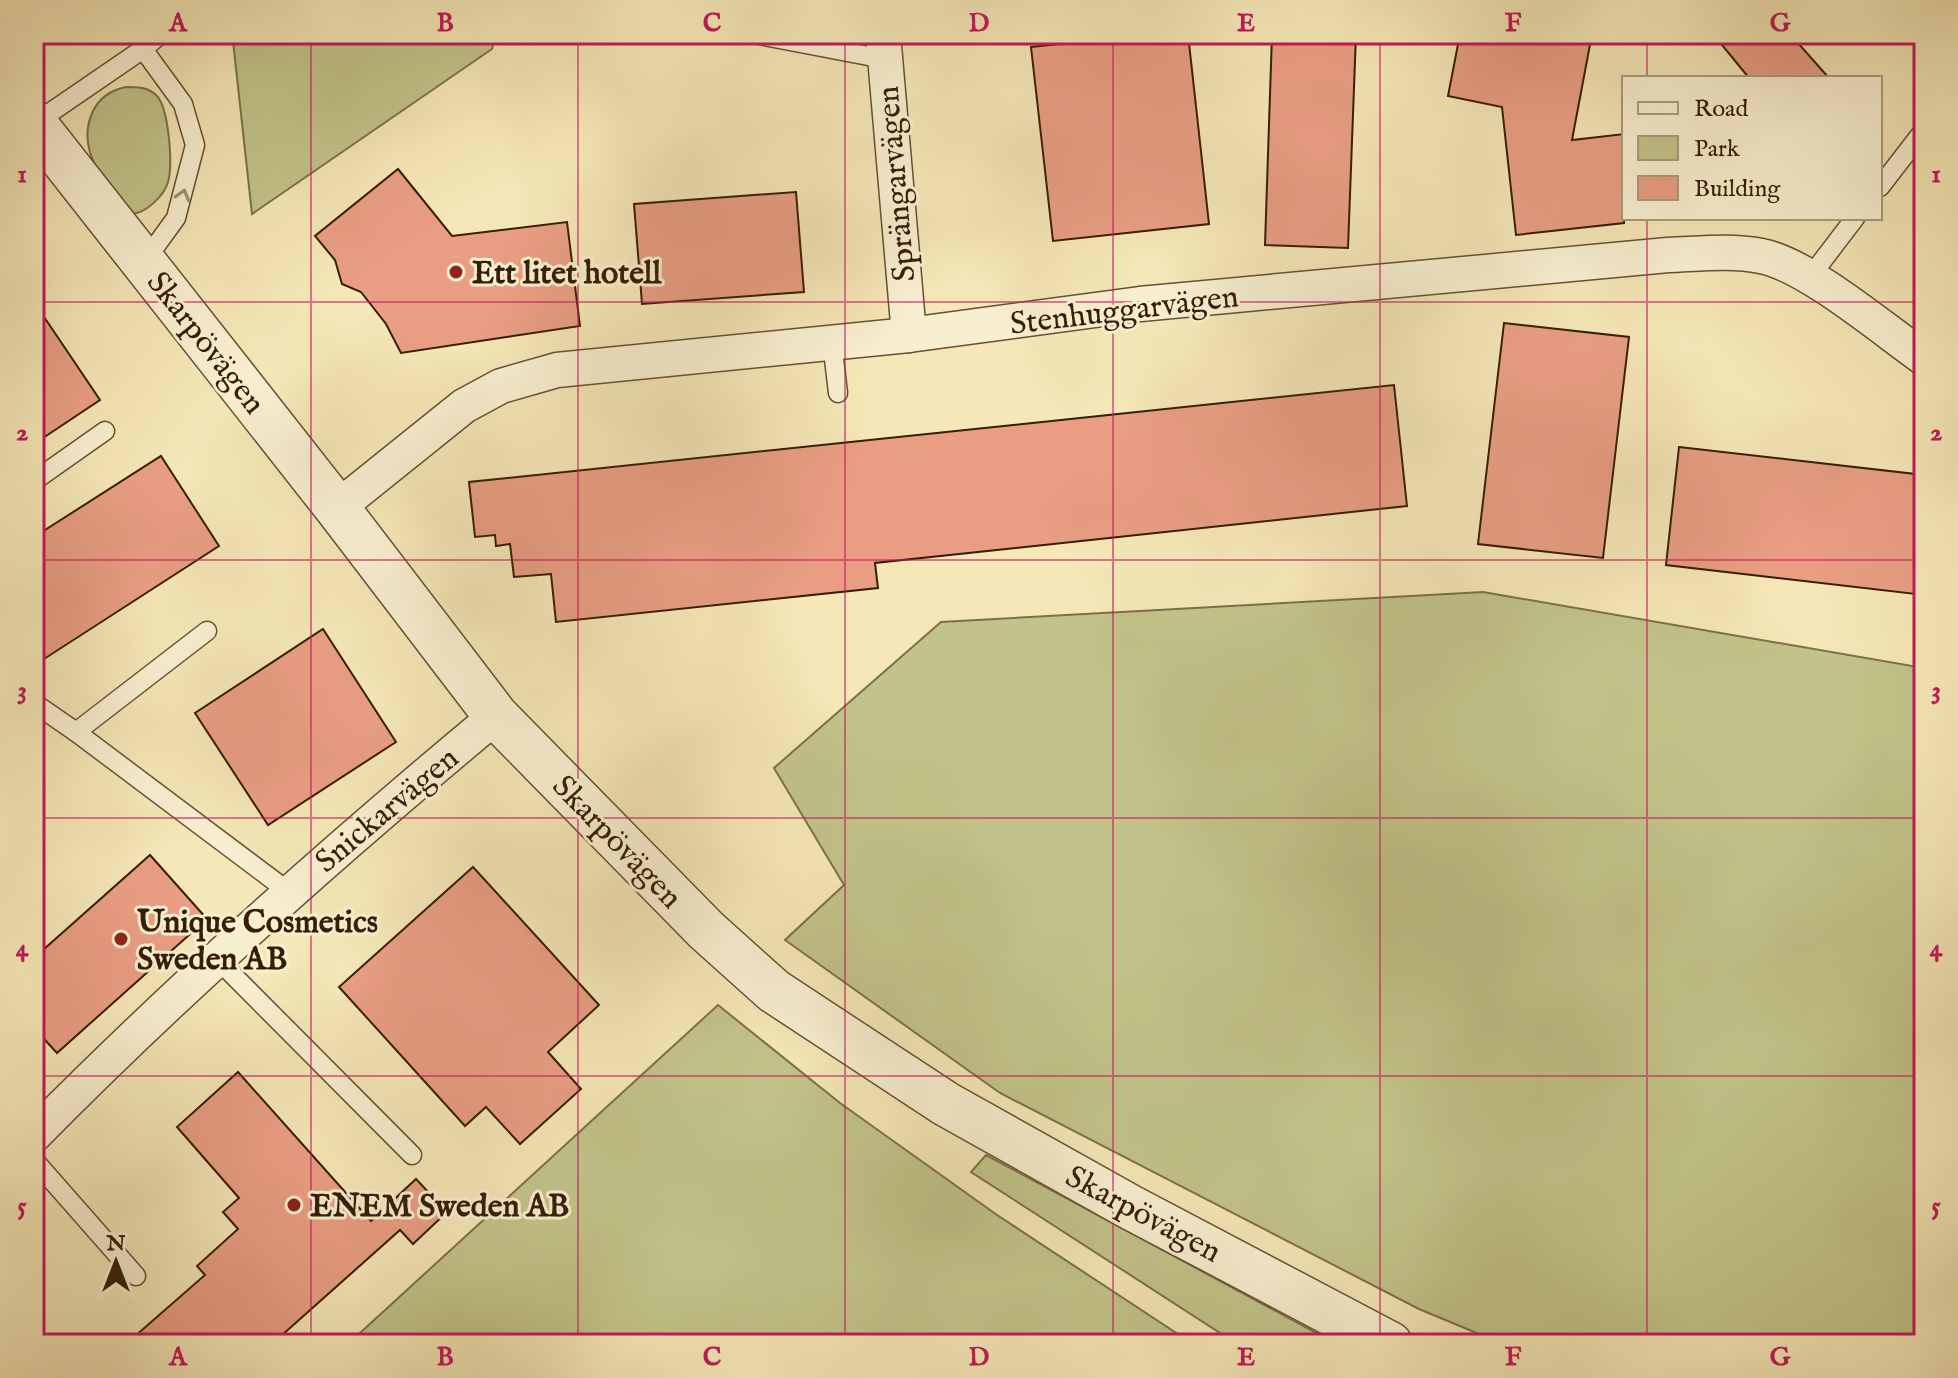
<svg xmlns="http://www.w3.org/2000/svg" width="1958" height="1378" font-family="'IM FELL English',serif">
  <rect width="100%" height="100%" fill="#f5e7b7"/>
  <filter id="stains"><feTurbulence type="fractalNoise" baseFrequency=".0025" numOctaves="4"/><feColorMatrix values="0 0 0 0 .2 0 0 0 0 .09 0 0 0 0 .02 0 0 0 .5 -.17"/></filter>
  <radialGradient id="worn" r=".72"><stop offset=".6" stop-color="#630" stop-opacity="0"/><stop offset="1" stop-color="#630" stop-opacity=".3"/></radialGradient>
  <g fill="#c2c38a" stroke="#7c7048" stroke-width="2">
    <polygon points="242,34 496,34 492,49 252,214 233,41"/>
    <path d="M126 87C137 87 148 87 156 95 169 107 173 165 168 182 164 196 146 213 132 214 107 186 74 151 93 111 100 97 111 90 126 87Z"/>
    <polygon points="1483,592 1924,668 1924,1344 1503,1344 1419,1309 1000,1093 785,940 844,885 774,768 941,622"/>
    <polygon points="718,1005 840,1103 997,1215 1193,1344 348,1344"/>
    <polygon points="986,1155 1337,1344 1237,1344 971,1172"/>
  </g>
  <g fill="#e99e83" stroke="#361d06" stroke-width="2">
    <polygon points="1154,34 1188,34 1209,224 1053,241 1031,47"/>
    <polygon points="1272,34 1356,34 1348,248 1265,245"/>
    <polygon points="1460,34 1592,34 1572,140 1624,134 1624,223 1516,235 1502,107 1448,96"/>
    <polygon points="1713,34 1790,34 1829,78 1749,78"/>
    <polygon points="398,169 452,236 567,222 580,326 401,353 386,324 361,292 342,284 335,260 315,236"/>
    <polygon points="796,192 804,292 642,304 634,204"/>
    <polygon points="34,302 100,400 34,444"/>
    <polygon points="1504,323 1629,337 1603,558 1478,544"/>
    <polygon points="1394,385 1407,506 875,563 878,588 556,622 551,574 514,577 510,544 496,546 495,535 475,537 469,482"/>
    <polygon points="1679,447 1924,475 1924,595 1666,565"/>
    <polygon points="161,456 219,546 44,659 34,644 34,537"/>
    <polygon points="323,629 396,742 268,825 195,713"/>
    <polygon points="150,855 207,919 57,1053 34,1028 34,958"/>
    <polygon points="473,867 599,1005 548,1052 581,1089 520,1144 486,1107 465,1126 339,987"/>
    <polygon points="238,1072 371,1221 416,1179 447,1212 413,1244 400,1230 272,1344 126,1344 205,1275 197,1266 238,1229 223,1212 239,1198 177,1127"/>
  </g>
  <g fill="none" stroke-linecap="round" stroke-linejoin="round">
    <defs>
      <g id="service">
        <polyline points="754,34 884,59"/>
        <polyline points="143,49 183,104 195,145 176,218 144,262"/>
        <polyline points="35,123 143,49 161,34"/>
        <polyline points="1880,187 1924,130"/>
        <polyline points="1810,277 1855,218"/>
        <polyline points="832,342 838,393"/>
        <polyline points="34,481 105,431"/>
        <polyline points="207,631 76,732 289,892"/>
        <polyline points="34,703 76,732"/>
        <polyline points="218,960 412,1155"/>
        <polyline points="34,1160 136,1276"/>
      </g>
      <g id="minor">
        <polyline points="883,34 909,335"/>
        <path d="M337 508 464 406 501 386 557 370 909 335 1140 304 1668 255C1698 254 1731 250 1761 256 1806 264 1884 330 1924 358"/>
        <path d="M34 1135C180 987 336 849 496 716"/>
      </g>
      <polyline id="tertiary" points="34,123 337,508 496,716 706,930 774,991 946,1104 1130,1207 1390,1344"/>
    </defs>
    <use href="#service" stroke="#665032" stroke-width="21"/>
    <use href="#minor" stroke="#665032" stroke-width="37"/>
    <use href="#tertiary" stroke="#665032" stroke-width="47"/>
    <use href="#service" stroke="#f8efd0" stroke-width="18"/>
    <use href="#minor" stroke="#f8efd0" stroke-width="34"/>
    <use href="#tertiary" stroke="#f8efd0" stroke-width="44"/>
  </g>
  <defs><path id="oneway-chevron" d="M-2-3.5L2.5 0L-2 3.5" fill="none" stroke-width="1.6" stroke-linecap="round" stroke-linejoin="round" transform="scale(2)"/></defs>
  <use stroke="#a19075" href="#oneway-chevron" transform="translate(183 195) rotate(-74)"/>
  <path fill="none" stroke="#c2185b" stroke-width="2" stroke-opacity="0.55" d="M311 34V1344M578 34V1344M845 34V1344M1113 34V1344M1380 34V1344M1647 34V78M1647 218V1344M34 302H1924M34 560H1924M34 818H1924M34 1076H1924"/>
  <g fill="#8f2418" stroke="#f8efd0" stroke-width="3">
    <circle cx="456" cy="272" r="8"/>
    <circle cx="121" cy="939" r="8"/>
    <circle cx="294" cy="1205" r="8"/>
  </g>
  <g text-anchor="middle" stroke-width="6" stroke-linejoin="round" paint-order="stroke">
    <g font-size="32" fill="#361d06" stroke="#f8efd0">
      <text transform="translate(895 184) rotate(-95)" y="11">Sprängarvägen</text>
      <text transform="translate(1124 309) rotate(-7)" y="11">Stenhuggarvägen</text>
      <text transform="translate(207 342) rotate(52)" y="11">Skarpövägen</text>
      <text transform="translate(386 809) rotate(-40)" y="11">Snickarvägen</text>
      <text transform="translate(618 841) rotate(46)" y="11">Skarpövägen</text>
      <text transform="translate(1144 1213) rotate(28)" y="11">Skarpövägen</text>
    </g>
    <g font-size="32" font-weight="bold" fill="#361d06" stroke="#f8efd0" text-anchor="start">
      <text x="472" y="283">Ett litet hotell</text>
      <text x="137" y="932">Unique Cosmetics<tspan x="137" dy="37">Sweden AB</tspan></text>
      <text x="310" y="1216">ENEM Sweden AB</text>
    </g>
  </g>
  <rect width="1958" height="1378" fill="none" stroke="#f5e7b7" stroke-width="88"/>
  <rect x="1622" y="76" width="260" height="144" fill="#f8efd0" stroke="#aa9b7f" stroke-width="2"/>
  <rect x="1638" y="102" width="40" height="12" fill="#f8efd0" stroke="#aa9b7f" stroke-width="2"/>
  <text x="1694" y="116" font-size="24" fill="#361d06">Road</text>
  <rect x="1638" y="136" width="40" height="24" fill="#c2c38a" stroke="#aa9b7f" stroke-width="2"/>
  <text x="1694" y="156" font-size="24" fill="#361d06">Park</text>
  <rect x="1638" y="176" width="40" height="24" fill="#e99e83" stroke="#aa9b7f" stroke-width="2"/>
  <text x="1694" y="196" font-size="24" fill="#361d06">Building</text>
  <g transform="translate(116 1262)" stroke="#f8efd0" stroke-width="6" paint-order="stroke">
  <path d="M0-6L14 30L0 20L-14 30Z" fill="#361d06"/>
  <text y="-12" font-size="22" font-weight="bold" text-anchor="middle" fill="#361d06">N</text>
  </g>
  <rect x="44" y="44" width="1870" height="1290" fill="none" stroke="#c2185b" stroke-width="3"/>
  <g font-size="26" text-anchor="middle" font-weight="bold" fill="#c2185b">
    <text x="178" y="31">A</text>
    <text x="445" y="31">B</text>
    <text x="712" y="31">C</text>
    <text x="979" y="31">D</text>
    <text x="1246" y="31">E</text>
    <text x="1513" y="31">F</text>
    <text x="1780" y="31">G</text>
    <text x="22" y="182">1</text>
    <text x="1936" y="182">1</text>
    <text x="22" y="440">2</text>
    <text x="1936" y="440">2</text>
    <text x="22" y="698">3</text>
    <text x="1936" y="698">3</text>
    <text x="22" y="956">4</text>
    <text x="1936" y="956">4</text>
    <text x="22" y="1214">5</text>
    <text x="1936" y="1214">5</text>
    <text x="178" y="1365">A</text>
    <text x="445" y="1365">B</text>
    <text x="712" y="1365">C</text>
    <text x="979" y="1365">D</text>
    <text x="1246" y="1365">E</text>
    <text x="1513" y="1365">F</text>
    <text x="1780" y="1365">G</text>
  </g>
  <rect width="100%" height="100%" filter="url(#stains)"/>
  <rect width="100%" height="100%" fill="url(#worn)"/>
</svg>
